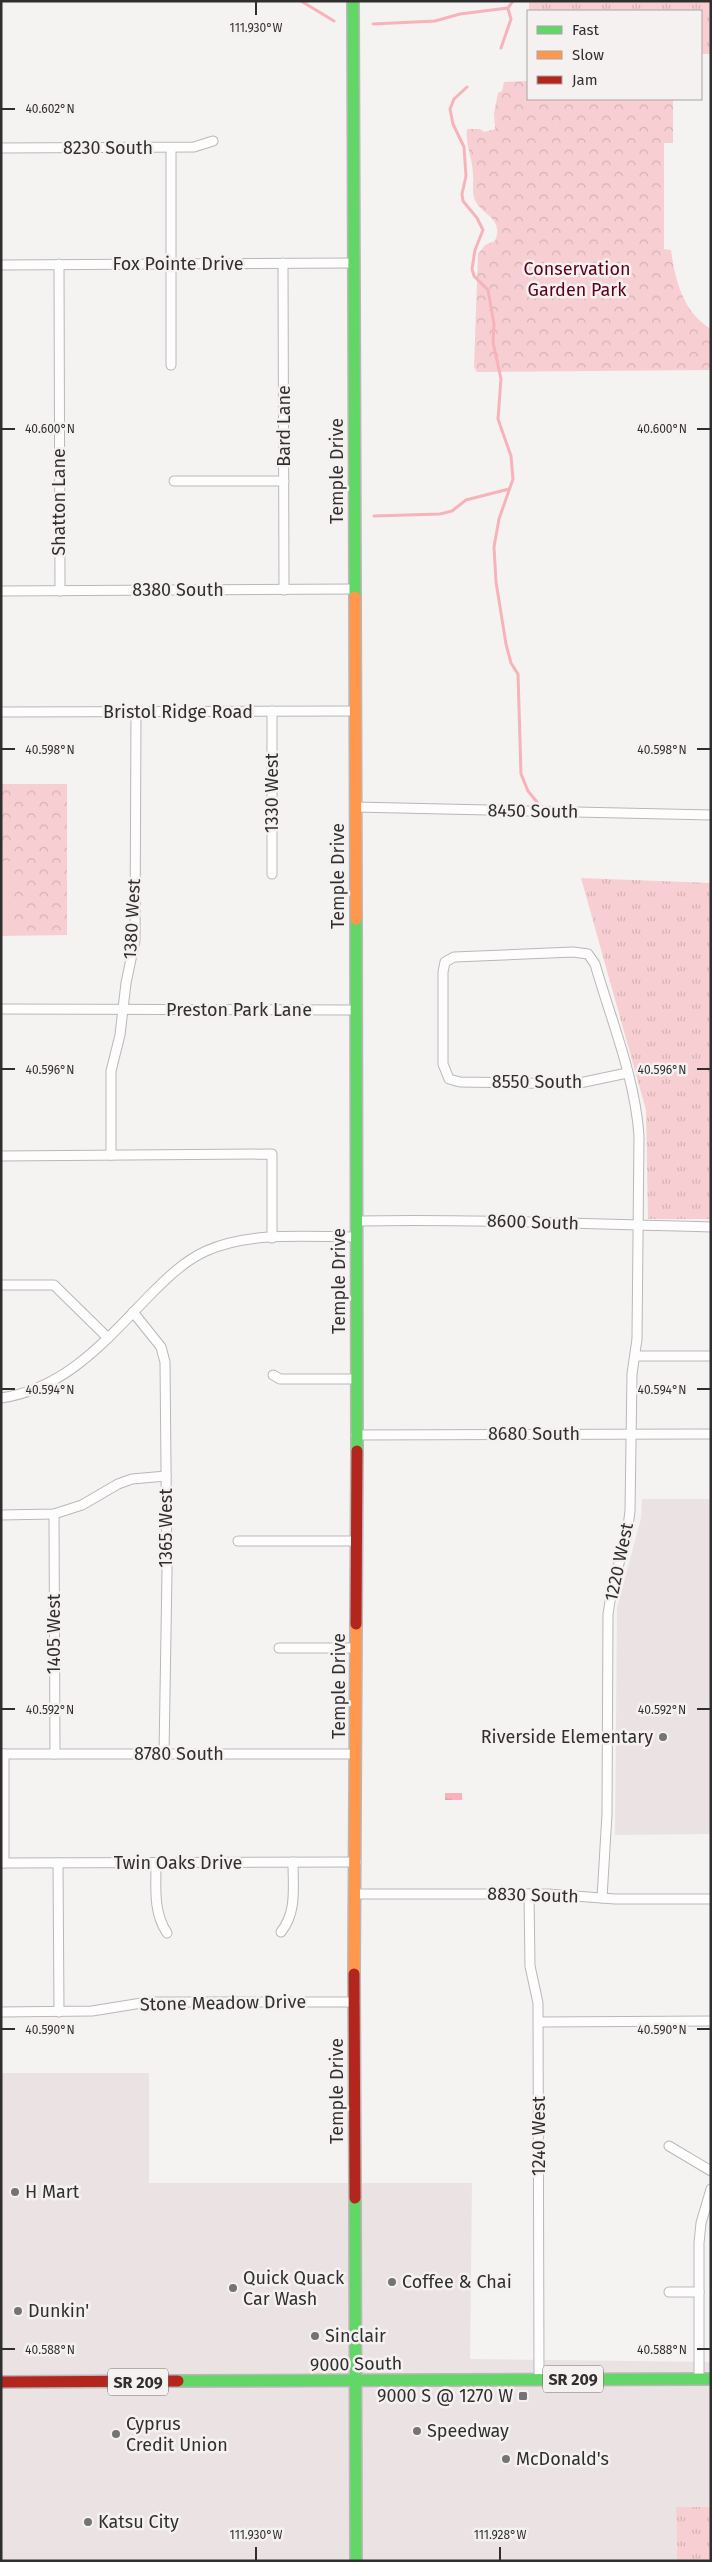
<svg xmlns="http://www.w3.org/2000/svg" width="712" height="2562" font-family="'Fira Sans',sans-serif">
  <defs>
    <pattern id="grass-tufts" width="24" height="20" patternUnits="userSpaceOnUse" patternTransform="scale(1.25)"><rect width="24" height="20" fill="#f7cfd2"/><path d="M3 7l-1-3M5 7V3M7 7l1-3M15 17l-1-3M17 17v-4M19 17l1-3" fill="none" stroke="#d4b2b5"/></pattern>
    <pattern id="park-crowns" width="20" height="18" patternUnits="userSpaceOnUse" patternTransform="scale(1.25)"><rect width="20" height="18" fill="#f7cfd2"/><path d="M2 6a3 3 0 1 1 6 0M12 15a3 3 0 1 1 6 0" fill="none" stroke="#d4b2b5"/></pattern>
    <pattern id="water-ripples" width="26" height="14" patternUnits="userSpaceOnUse" patternTransform="scale(1.25)"><rect width="26" height="14" fill="#f7b2ba"/><path d="M2 4q2-2 4 0t4 0M15 11q2-2 4 0t4 0" fill="none" stroke="#d499a0"/></pattern>
  </defs>
  <rect width="100%" height="100%" fill="#f5f2f2"/>
  <g fill="#ebe3e3">
    <polygon points="642,1499 711,1499 711,1834 615,1835 617,1608 641,1518"/>
    <polygon points="1,2073 149,2073 149,2183 472,2183 470,2359 711,2362 711,2507 676,2507 677,2561 1,2561"/>
  </g>
  <g fill="url(#grass-tufts)">
    <polygon points="529,1 711,1 711,54 701,54 701,11 529,11"/>
    <polygon points="581,878 711,883 711,1219 648,1219 646,1110"/>
    <polygon points="676,2507 711,2507 711,2561 677,2561"/>
  </g>
  <g fill="url(#park-crowns)">
    <path d="M528 81V99H673V143H664V249L671 250C675 280 683 312 711 329V370L477 372 474 367 478 254 485 245 495 241C504 219 484 216 476 202 471 194 474 184 473 175 473 159 465 145 467 129H480L484 132 495 129 494 113 498 93 502 91 504 82Z"/>
    <polygon points="1,784 67,784 67,935 1,936"/>
  </g>
  <rect fill="#f7cfd2" x="1" y="861" width="10" height="69"/>
  <rect fill="url(#water-ripples)" x="445" y="1793" width="17" height="7"/>
  <g fill="none" stroke-linecap="round" stroke-linejoin="round">
    <g stroke="#f7b2ba" stroke-width="3">
      <polyline points="301,1 334,21"/>
      <polyline points="373,24 435,21 460,14 508,8 513,1"/>
      <polyline points="501,48 511,19 508,9"/>
      <polyline points="467,87 454,99 450,109 453,124 464,147 466,176 462,194 463,201 477,218 483,230 475,250 472,269 474,276 488,290 494,324 493,342 501,379 498,419 511,456 513,479 499,519 494,547 496,582 506,644 511,663 518,674 521,774 528,791 541,807"/>
      <polyline points="374,516 440,514 452,511 466,500 509,489"/>
    </g>
    <defs>
      <g id="street">
        <polyline points="1,148 194,147 213,141"/>
        <polyline points="171,148 171,365"/>
        <polyline points="283,263 284,590"/>
        <polyline points="59,264 60,591"/>
        <polyline points="1,265 354,263"/>
        <polyline points="174,481 284,481"/>
        <polyline points="1,591 355,589"/>
        <polyline points="272,711 272,874"/>
        <polyline points="1,712 355,711"/>
        <polyline points="355,807 711,815"/>
        <polyline points="1,1009 356,1010"/>
        <polyline points="111,1155 111,1071 120,1035 126,983 135,940 136,712"/>
        <polyline points="1,1156 272,1154 272,1238"/>
        <path d="M356 1221C475 1219 592 1224 711 1227"/>
        <polyline points="1,1285 54,1285 108,1338"/>
        <polyline points="133,1312 161,1347 165,1362 167,1572 164,1754"/>
        <polyline points="636,1356 711,1356"/>
        <polyline points="273,1375 280,1379 357,1379"/>
        <path d="M1 1398C66 1389 107 1339 150 1295 167 1278 184 1261 206 1251 251 1231 308 1237 356 1237"/>
        <polyline points="356,1435 711,1434"/>
        <polyline points="54,1514 55,1754"/>
        <polyline points="1,1515 54,1514 82,1505 118,1484 132,1479 166,1476"/>
        <polyline points="238,1541 356,1541"/>
        <polyline points="279,1648 356,1648"/>
        <polyline points="1,1754 356,1754"/>
        <polyline points="4,1754 4,1863"/>
        <polyline points="1,1863 356,1862"/>
        <polyline points="58,1863 59,2012"/>
        <path d="M156 1863C156 1887 153 1912 167 1933"/>
        <polyline points="355,1894 548,1894 615,1899 711,1899"/>
        <polyline points="529,1894 530,1966 538,2003 539,2379"/>
        <path d="M602 1898 607 1814 608 1614 612 1589 627 1534 630 1511 632 1374 637 1339 639 1136C635 1077 611 1020 595 964L588 954 573 952 454 957 445 962 443 972V1064L449 1079 460 1082 575 1084 627 1073"/>
        <path d="M281 1932C297 1912 293 1888 293 1862"/>
        <polyline points="1,2012 92,2011 148,2002 355,2002"/>
        <polyline points="539,2022 711,2021"/>
        <polyline points="669,2146 711,2171"/>
        <polyline points="669,2292 699,2292"/>
        <polyline points="699,2379 699,2243 701,2223 711,2189"/>
      </g>
      <g id="fast">
        <polyline points="353,1 355,597"/>
        <polyline points="356,919 357,1451"/>
        <polyline points="355,2198 356,2561"/>
        <polyline points="178,2381 711,2379"/>
      </g>
      <g id="slow">
        <polyline points="355,597 356,919"/>
        <polyline points="354,1974 356,1624"/>
      </g>
      <g id="jam">
        <polyline points="356,1624 357,1451"/>
        <polyline points="354,1974 355,2198"/>
        <polyline points="1,2382 178,2381"/>
      </g>
    </defs>
    <use href="#street" stroke="#bab7b7" stroke-width="11"/>
    <use href="#fast" stroke="#bab7b7" stroke-width="14"/>
    <use href="#slow" stroke="#bab7b7" stroke-width="14"/>
    <use href="#jam" stroke="#bab7b7" stroke-width="14"/>
    <use href="#street" stroke="#fefdfd" stroke-width="9"/>
    <use href="#fast" stroke="#63d668" stroke-width="11"/>
    <use href="#slow" stroke="#ff974d" stroke-width="11"/>
    <use href="#jam" stroke="#b3261e" stroke-width="11"/>
  </g>
  <path fill="none" stroke="#302f2f" stroke-width="2" d="M256 2V15M2 109H15M2 429H15M697 429H710M2 749H15M697 749H710M2 1069H15M697 1069H710M2 1389H15M697 1389H710M2 1709H15M697 1709H710M2 2029H15M697 2029H710M2 2349H15M697 2349H710M256 2547V2560M500 2547V2560"/>
  <g fill="#757373" stroke="#f6f1f1" stroke-width="2">
    <circle cx="663" cy="1737" r="5"/>
    <circle cx="15" cy="2192" r="5"/>
    <circle cx="392" cy="2282" r="5"/>
    <circle cx="233" cy="2288" r="5"/>
    <circle cx="18" cy="2311" r="5"/>
    <circle cx="315" cy="2336" r="5"/>
    <rect x="518" y="2391" width="10" height="10" rx="2.5"/>
    <circle cx="417" cy="2431" r="5"/>
    <circle cx="116" cy="2434" r="5"/>
    <circle cx="506" cy="2459" r="5"/>
    <circle cx="88" cy="2522" r="5"/>
  </g>
  <g text-anchor="middle" stroke-width="5" stroke-linejoin="round" paint-order="stroke">
    <g fill="#f6f1f1" stroke="#6b6969" stroke-width="1">
      <rect x="543" y="2365.5" width="60" height="27" rx="4"/>
      <rect x="108" y="2368.5" width="60" height="27" rx="4"/>
    </g>
    <g font-size="16" font-weight="bold" fill="#302f2f">
      <text x="573" y="2385">SR 209</text>
      <text x="138" y="2388">SR 209</text>
    </g>
    <g font-size="18" fill="#302f2f" stroke="#f6f1f1">
      <text x="108" y="154">8230 South</text>
      <text x="178" y="270">Fox Pointe Drive</text>
      <text transform="translate(284 426) rotate(-90)" y="6">Bard Lane</text>
      <text transform="translate(337 471) rotate(-90)" y="6">Temple Drive</text>
      <text transform="translate(59 502) rotate(-90)" y="6">Shatton Lane</text>
      <text x="178" y="596">8380 South</text>
      <text x="178" y="718">Bristol Ridge Road</text>
      <text transform="translate(272 793) rotate(-90)" y="6">1330 West</text>
      <text transform="translate(533 811) rotate(1)" y="6">8450 South</text>
      <text transform="translate(338 876) rotate(-90)" y="6">Temple Drive</text>
      <text transform="translate(132 919) rotate(-87)" y="6">1380 West</text>
      <text x="239" y="1016">Preston Park Lane</text>
      <text x="537" y="1088">8550 South</text>
      <text transform="translate(533 1222) rotate(2)" y="6">8600 South</text>
      <text transform="translate(339 1281) rotate(-90)" y="6">Temple Drive</text>
      <text x="534" y="1440">8680 South</text>
      <text transform="translate(166 1528) rotate(-90)" y="6">1365 West</text>
      <text transform="translate(619 1562) rotate(-78)" y="6">1220 West</text>
      <text transform="translate(54 1634) rotate(-90)" y="6">1405 West</text>
      <text transform="translate(339 1686) rotate(-90)" y="6">Temple Drive</text>
      <text x="179" y="1760">8780 South</text>
      <text x="178" y="1869">Twin Oaks Drive</text>
      <text transform="translate(533 1895) rotate(2)" y="6">8830 South</text>
      <text transform="translate(223 2003) rotate(-1)" y="6">Stone Meadow Drive</text>
      <text transform="translate(337 2091) rotate(-90)" y="6">Temple Drive</text>
      <text transform="translate(539 2136) rotate(-90)" y="6">1240 West</text>
      <text transform="translate(356 2364) rotate(-1)" y="6">9000 South</text>
    </g>
    <g font-size="18" fill="#5a021c" stroke="#f6f1f1">
      <text x="577" y="275">Conservation<tspan x="577" dy="21">Garden Park</tspan></text>
    </g>
    <g font-size="18" fill="#302f2f" stroke="#f6f1f1" text-anchor="start">
      <text x="653" y="1743" text-anchor="end">Riverside Elementary</text>
      <text x="25" y="2198">H Mart</text>
      <text x="243" y="2284">Quick Quack<tspan x="243" dy="21">Car Wash</tspan></text>
      <text x="402" y="2288">Coffee &amp; Chai</text>
      <text x="28" y="2317">Dunkin'</text>
      <text x="325" y="2342">Sinclair</text>
      <text x="513" y="2402" text-anchor="end">9000 S @ 1270 W</text>
      <text x="126" y="2430">Cyprus<tspan x="126" dy="21">Credit Union</tspan></text>
      <text x="427" y="2437">Speedway</text>
      <text x="516" y="2465">McDonald's</text>
      <text x="98" y="2528">Katsu City</text>
    </g>
  </g>
  <g font-size="12" text-anchor="middle" fill="#302f2f" stroke="#f6f1f1" stroke-width="5" stroke-linejoin="round" paint-order="stroke">
    <text x="256" y="32">111.930°W</text>
    <text x="50" y="113">40.602°N</text>
    <text x="50" y="433">40.600°N</text>
    <text x="662" y="433">40.600°N</text>
    <text x="50" y="754">40.598°N</text>
    <text x="662" y="754">40.598°N</text>
    <text x="50" y="1074">40.596°N</text>
    <text x="662" y="1074">40.596°N</text>
    <text x="50" y="1394">40.594°N</text>
    <text x="662" y="1394">40.594°N</text>
    <text x="50" y="1714">40.592°N</text>
    <text x="662" y="1714">40.592°N</text>
    <text x="50" y="2034">40.590°N</text>
    <text x="662" y="2034">40.590°N</text>
    <text x="50" y="2354">40.588°N</text>
    <text x="662" y="2354">40.588°N</text>
    <text x="256" y="2539">111.930°W</text>
    <text x="500" y="2539">111.928°W</text>
  </g>
  <rect width="712" height="2562" fill="none" stroke="#302f2f" stroke-width="5"/>
  <rect x="527" y="10" width="175" height="90" fill="#f6f1f1" stroke="#a7a3a3"/>
  <rect x="537" y="26" width="25" height="8" fill="#63d668" stroke="#a7a3a3"/>
  <text x="572" y="35" font-size="15" fill="#302f2f">Fast</text>
  <rect x="537" y="51" width="25" height="8" fill="#ff974d" stroke="#a7a3a3"/>
  <text x="572" y="60" font-size="15" fill="#302f2f">Slow</text>
  <rect x="537" y="76" width="25" height="8" fill="#b3261e" stroke="#a7a3a3"/>
  <text x="572" y="85" font-size="15" fill="#302f2f">Jam</text>
</svg>
